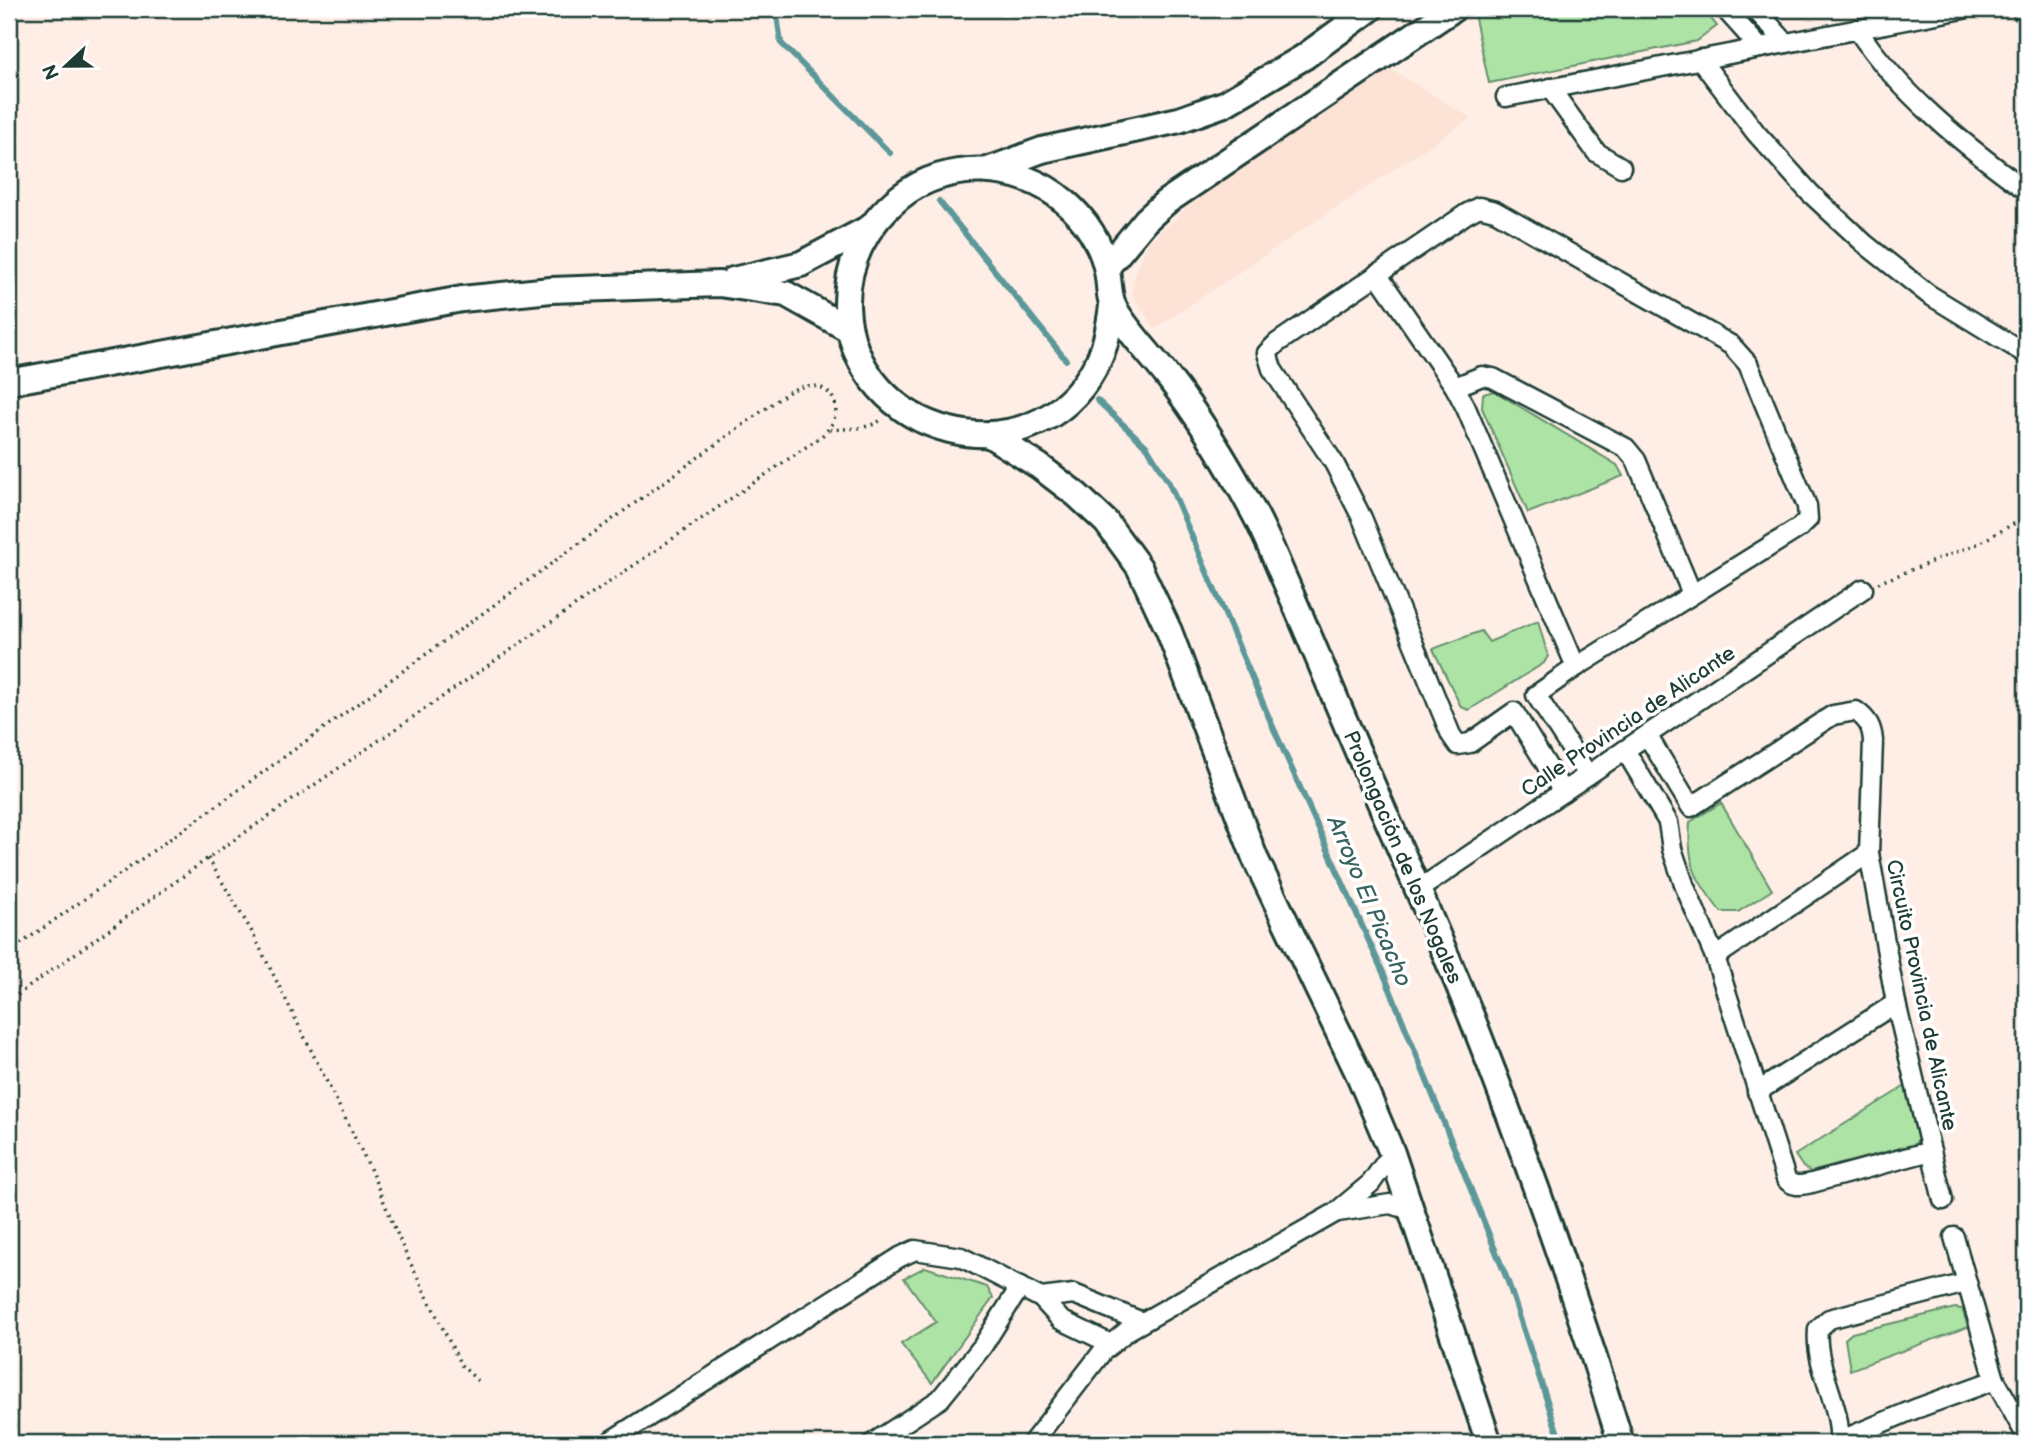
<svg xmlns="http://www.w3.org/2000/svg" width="2035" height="1452" font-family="'Balsamiq Sans',sans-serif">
  <rect width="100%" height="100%" fill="#feeee6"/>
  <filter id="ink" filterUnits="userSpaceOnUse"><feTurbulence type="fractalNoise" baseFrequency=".0143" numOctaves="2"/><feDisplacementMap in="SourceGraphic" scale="14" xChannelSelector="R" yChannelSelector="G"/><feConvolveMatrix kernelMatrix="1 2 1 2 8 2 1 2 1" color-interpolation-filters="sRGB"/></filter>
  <g filter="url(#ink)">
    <polygon fill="#fde3d5" points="1387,67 1471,118 1154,329 1132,294 1135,273 1148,243 1197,199"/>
    <g fill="#aee3a6" stroke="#66906d" stroke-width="2">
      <polygon points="1483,9 1703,9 1717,26 1697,41 1489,83 1474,14"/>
      <polygon points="1494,391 1617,465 1623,476 1528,513 1482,408 1483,394"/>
      <polygon points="1538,621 1548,656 1544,663 1469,710 1461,707 1433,649 1481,631 1489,642"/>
      <path d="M1721 803 1772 890 1738 912H1721C1695 879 1687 865 1690 822Z"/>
      <polygon points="1907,1085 1920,1135 1915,1144 1811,1172 1803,1167 1795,1155"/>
      <polygon points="925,1267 987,1287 993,1298 932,1383 901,1344 936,1322 904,1278"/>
      <polygon points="1955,1308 1962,1309 1968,1327 1850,1370 1845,1339 1852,1333"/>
    </g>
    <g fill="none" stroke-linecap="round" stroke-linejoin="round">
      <g stroke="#5c9899" stroke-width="6">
        <polyline points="776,9 781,43 890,153"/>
        <polyline points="939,201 1066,360"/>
        <polyline points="1097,400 1147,447 1169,483 1273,727 1385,977 1507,1279 1561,1443"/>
      </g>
      <defs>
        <g id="street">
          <polyline points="1725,9 1760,48"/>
          <polyline points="1755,9 1786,43"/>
          <polyline points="2021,9 2026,16"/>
          <path d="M1857 29C1899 93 1964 145 2026 190"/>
          <polyline points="1700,59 1756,133 1810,193 1865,244 1928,294 2026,354"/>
          <polyline points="1550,88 1596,152 1621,167"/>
          <polyline points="1506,97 1963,9"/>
          <polyline points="1377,274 1455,387 1466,408 1576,667"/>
          <polyline points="1455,387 1482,376 1493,378 1626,448 1636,460 1692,594"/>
          <path d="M1625 750 1668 822 1672 849 1685 887 1715 957 1786 1179C1793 1188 1802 1185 1812 1183L1931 1151 1896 1003 1869 853 1873 741C1872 727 1868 720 1856 711L1833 715 1691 807 1647 735"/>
          <polyline points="1563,792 1514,712 1470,743 1458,745 1451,735 1362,518 1334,463 1272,369 1267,353 1277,343 1466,214 1479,207 1495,211 1731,345 1748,364 1807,506 1808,519 1799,528 1576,667 1536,695 1588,775"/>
          <polyline points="1418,890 1863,589"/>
          <polyline points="1715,957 1869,853"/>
          <polyline points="1757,1092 1896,1003"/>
          <polyline points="1931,1151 1943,1200"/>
          <polyline points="1338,1212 1390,1204 1412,1210"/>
          <polyline points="1954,1237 1995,1380 2026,1435"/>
          <polyline points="1041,1298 1074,1294 1142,1322"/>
          <polyline points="612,1440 900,1257 915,1250 961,1257 1041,1298 1061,1320 1111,1344"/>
          <polyline points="1839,1441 1915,1409 1995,1380"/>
          <polyline points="873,1443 940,1399 982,1347 1020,1287"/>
          <polyline points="1032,1443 1103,1351 1127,1331 1335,1213 1371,1183 1392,1153"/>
          <path d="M1839 1443C1842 1404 1814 1368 1818 1329L1829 1319 1966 1283"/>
        </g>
        <g id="secondary">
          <polyline points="988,170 1042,150 1179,120 1224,104 1304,57 1370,9"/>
          <polyline points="1107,267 1146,220 1166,202 1453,9"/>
          <polyline points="733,280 801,264 869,228"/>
          <path d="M1112 306C1109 327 1106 348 1095 367 1032 484 852 438 847 306 846 263 867 223 900 197 946 160 1019 162 1064 201 1085 218 1102 245 1107 271 1110 285 1108 299 1116 311 1130 334 1151 355 1168 377 1200 418 1227 463 1252 509 1264 530 1273 553 1283 576 1311 639 1337 704 1365 768 1401 851 1438 934 1472 1018 1527 1157 1577 1300 1621 1443"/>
          <polyline points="9,382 462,299 551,290 719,284 786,294 850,330"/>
          <polyline points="990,435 1039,466 1077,495 1106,522 1139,567 1169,631 1255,858 1359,1075 1392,1153 1489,1443"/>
        </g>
      </defs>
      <use href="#street" stroke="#1f3d34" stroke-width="23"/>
      <use href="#secondary" stroke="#1f3d34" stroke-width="30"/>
      <g stroke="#1f3d34" stroke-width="3.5" stroke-dasharray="2 5" stroke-linecap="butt">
        <path d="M830 430C846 428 870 430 882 419"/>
        <polyline points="1878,583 1977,544 2026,517"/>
        <polyline points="208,858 252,932 369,1166 404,1250 461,1365 481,1384"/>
        <path d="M9 952 197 820 787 393C826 369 856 410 819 438L221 849 9 1001"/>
      </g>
      <use href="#street" stroke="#fff" stroke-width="18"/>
      <use href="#secondary" stroke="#fff" stroke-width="24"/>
    </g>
  </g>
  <g text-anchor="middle" stroke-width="7" stroke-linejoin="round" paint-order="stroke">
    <g font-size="21" fill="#1f3d34" stroke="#fff">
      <text transform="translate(1628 721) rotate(-34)" y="7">Calle Provincia de Alicante</text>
      <text transform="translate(1403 857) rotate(67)" y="7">Prolongación de los Nogales</text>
      <text transform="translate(1922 995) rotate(78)" y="7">Circuito Provincia de Alicante</text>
    </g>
    <g font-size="23" font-style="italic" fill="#38635e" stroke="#fff">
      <text transform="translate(1370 901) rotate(67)" y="8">Arroyo El Picacho</text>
    </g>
  </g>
  <rect width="2035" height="1452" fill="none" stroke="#fff" stroke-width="35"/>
  <rect x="18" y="18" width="2000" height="1417" fill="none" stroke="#1f3d34" stroke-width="2.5" filter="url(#ink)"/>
  <g transform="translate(66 66) rotate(248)" stroke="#ffffff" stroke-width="5" paint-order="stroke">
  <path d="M0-5L12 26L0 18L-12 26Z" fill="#1f3d34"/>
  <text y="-10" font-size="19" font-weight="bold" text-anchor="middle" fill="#1f3d34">N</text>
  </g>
</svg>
